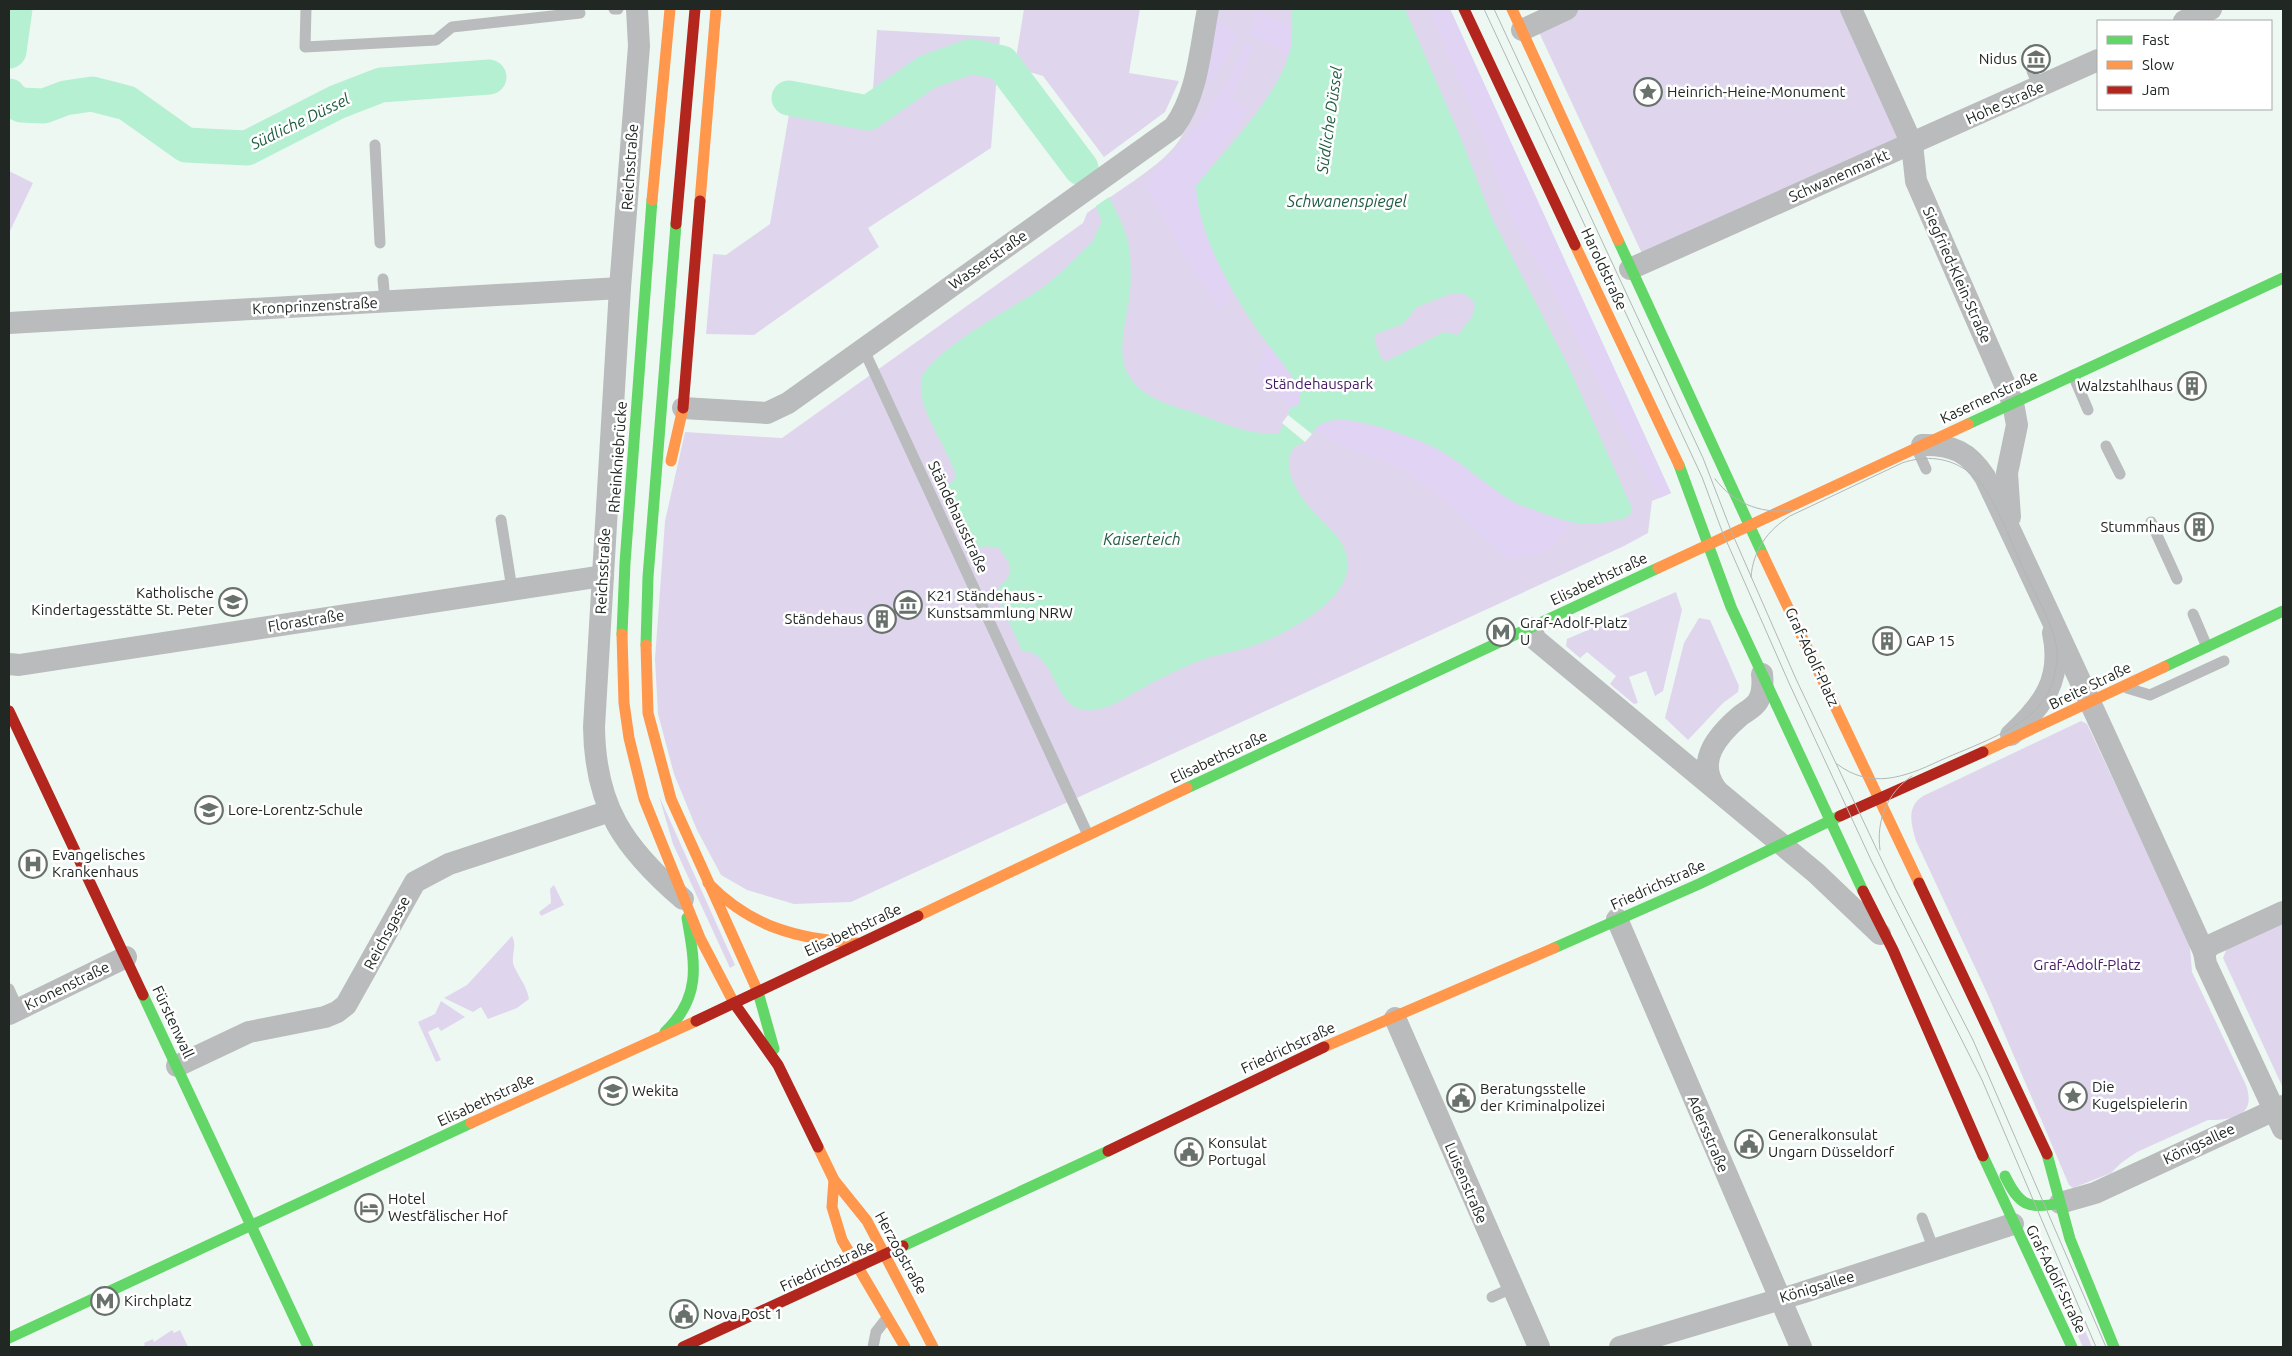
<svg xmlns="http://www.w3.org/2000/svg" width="2292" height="1356" font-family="Ubuntu,sans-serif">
  <rect width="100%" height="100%" fill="#eef8f3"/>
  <g fill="#dfd6ee">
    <polygon points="1024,9 1140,9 1129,73 1179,81 1165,112 1104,157 1043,76 1026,71 1016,58"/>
    <path d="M1219 9H1450L1671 493 1652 501 1648 533 1624 546 851 902 794 904 747 890 721 875 697 830 674 774 658 714 655 659 665 521 685 432 782 438 1083 223 1087 213C1113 194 1155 170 1175 146 1202 112 1209 51 1219 9Z"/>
    <polygon points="1576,9 1851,9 1909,144 1645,260 1537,28"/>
    <polygon points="877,30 1000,37 991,148 868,228 879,247 754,335 706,334 713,254 726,255 770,224 792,97 872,104"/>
    <polygon points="9,171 33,183 9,233"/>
    <polygon points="1676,592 1682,610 1663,691 1655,696 1646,671 1629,677 1638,703 1634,704 1610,684 1616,676 1587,652 1580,658 1566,646 1567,639"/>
    <polygon points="1699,618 1710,620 1739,686 1738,692 1723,703 1688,740 1665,718 1684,643"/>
    <path d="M2081 721 2087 724 2182 926 2190 948 2192 972 2246 1085C2257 1116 2233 1120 2208 1120L2137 1152 2121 1163 2111 1173 2073 1188 2069 1185 1987 993 1916 841C1911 824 1906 807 1923 796Z"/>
    <polygon points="659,796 735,965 730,968 673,844"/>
    <polygon points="554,885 564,905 541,916 539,912 551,903 550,889"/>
    <polygon points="2283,921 2283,1088 2223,958 2227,948"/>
    <path d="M512 936C517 946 512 952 513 963 515 972 527 985 529 999L517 1008 488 1019 481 1007 473 1012 444 998 467 985Z"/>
    <polygon points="441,1001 465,1017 441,1031 438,1027 428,1032 441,1060 436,1062 418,1022 435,1014"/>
    <polygon points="2060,1270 2092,1347 2083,1347 2049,1275"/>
    <polygon points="172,1330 174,1333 180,1330 188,1347 141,1347 145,1345 144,1343 153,1339 154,1342"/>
  </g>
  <g fill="#e1d3f4">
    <polygon points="1429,9 1450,9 1671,493 1660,498 1608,402 1553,292 1509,214 1484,139"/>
    <polygon points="1257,11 1293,27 1289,55 1249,34"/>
    <path d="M1217 18 1237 36C1229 55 1221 72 1205 85Z"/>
    <path d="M1246 43 1254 46 1232 100 1248 110 1196 186 1199 214 1231 286 1226 306 1220 310 1191 267 1146 188C1152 164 1167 161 1182 144 1208 116 1232 78 1246 43Z"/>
    <path d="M1266 340C1277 355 1311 390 1297 407L1289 408 1255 367 1261 361Z"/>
    <path d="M1338 420C1371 424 1409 432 1437 449 1484 477 1515 512 1571 522 1554 552 1538 557 1504 558 1467 521 1431 482 1382 460 1364 451 1337 450 1324 433L1312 430 1322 424Z"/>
  </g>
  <path fill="#b5f0d2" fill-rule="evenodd" d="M1292 9H1405L1462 141 1492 218 1568 365 1631 506V513C1623 522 1617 519 1606 522 1582 528 1562 520 1540 512 1531 508 1522 507 1514 502 1486 486 1463 462 1434 447 1412 437 1361 418 1337 420 1317 421 1316 431 1304 442 1300 445 1296 445 1293 449 1280 467 1300 498 1313 511 1329 529 1352 543 1347 572 1340 605 1289 631 1261 643 1239 652 1216 653 1194 663 1176 671 1158 679 1141 689 1124 698 1106 712 1086 710 1052 708 1057 651 1022 651L998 597 1001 595 998 589 1009 576V563L999 548 986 546 979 548 976 542 972 543 947 488 956 476C947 444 918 413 921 381 923 356 1014 306 1036 292 1057 279 1076 256 1092 242 1097 236 1096 227 1102 223L1096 206 1109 197C1118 215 1128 233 1130 253 1131 266 1131 279 1130 292 1128 316 1115 351 1128 374 1142 399 1171 405 1195 413 1224 423 1248 436 1279 433L1290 411 1289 408 1299 405 1301 390C1286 365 1265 343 1250 319 1226 282 1198 230 1196 186 1226 148 1277 98 1290 51 1293 37 1292 23 1292 9ZM1450 294H1465L1475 303 1473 315 1458 335 1444 332 1387 361 1382 360 1374 339 1376 334 1403 324 1417 307Z"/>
  <polygon fill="#eef8f3" points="1288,415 1312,434 1305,442 1282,423"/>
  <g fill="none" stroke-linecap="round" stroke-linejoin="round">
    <g stroke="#b5f0d2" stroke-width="35">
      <polyline points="9,51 15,9"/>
      <polyline points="9,96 10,99 21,105 44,106 65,98 92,94 127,103 186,145 247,148 337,102 381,85 489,77"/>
      <polyline points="789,98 868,113 927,72 972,56 1002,63 1081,168"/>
    </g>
    <g stroke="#babbbc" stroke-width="11">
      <polyline points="306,9 305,47 436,40 452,27 580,13"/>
      <polyline points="614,9 618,9"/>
      <polyline points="2032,71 2039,87"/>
      <polyline points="375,145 380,243"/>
      <polyline points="383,279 385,302"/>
      <polyline points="863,348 1088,835"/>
      <polyline points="2073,375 2088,410"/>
      <polyline points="2106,446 2120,474"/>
      <polyline points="1916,447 1926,469"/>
      <polyline points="501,520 512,589"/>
      <polyline points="2151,522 2177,579"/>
      <polyline points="2193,614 2207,647"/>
      <polyline points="2127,688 2150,695 2224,661"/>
      <polyline points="9,989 18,1009"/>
      <polyline points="1922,1218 1934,1250"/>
      <polyline points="1492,1297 1512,1288"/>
      <polyline points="873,1347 876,1332 887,1318"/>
    </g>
    <g stroke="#babbbc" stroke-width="22">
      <path d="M637 9 639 46 620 288 594 727C595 807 624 848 683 899"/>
      <polyline points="1851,9 1912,144 1916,181 2013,403 2017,425 2007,473 2010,517"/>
      <polyline points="2184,21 2211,9"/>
      <polyline points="1522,30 1567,9"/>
      <polyline points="1630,269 2098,60"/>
      <polyline points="9,323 620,288"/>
      <path d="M683 408 767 413 788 403 1174 127C1198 94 1200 49 1208 9"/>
      <path d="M1922 445C1952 444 1969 452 1985 477 2060 635 2132 793 2204 952L2206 964 2283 1129"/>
      <polyline points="1530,628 1536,640 1816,873 1880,934"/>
      <polyline points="9,664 19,665 603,576"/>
      <path d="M2011 735C2043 705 2063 680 2053 633"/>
      <path d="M1716 789C1695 761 1718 735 1740 716 1746 711 1754 708 1758 701 1763 693 1763 683 1762 674"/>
      <polyline points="1617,919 1801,1347"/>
      <polyline points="2204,952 2211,945 2283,912"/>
      <polyline points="9,1014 126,957"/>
      <polyline points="1395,1018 1539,1347"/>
      <polyline points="177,1066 249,1032 325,1017 337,1012 346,1005 415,882 449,864 610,811"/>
      <polyline points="2060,1203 2095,1193 2283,1106"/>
      <polyline points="1620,1347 1801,1293 2013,1224"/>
    </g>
    <g stroke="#63d668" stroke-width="11">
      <polyline points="1618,240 1763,555"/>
      <polyline points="1968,424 2283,278"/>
      <polyline points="1679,465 1731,607 1863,891"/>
      <polyline points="622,634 625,563 652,200"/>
      <polyline points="646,645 648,577 676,224"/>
      <polyline points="2164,667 2283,611"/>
      <polyline points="1187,788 1658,568"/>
      <polyline points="1554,948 1699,884 1840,816"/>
      <polyline points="758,992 774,1049"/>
      <polyline points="143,995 308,1347"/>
      <path d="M665 1032C702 997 695 964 687 918"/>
      <polyline points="2047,1154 2070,1239 2114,1347"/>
      <polyline points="1983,1156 2072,1347"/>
      <path d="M2005 1176C2019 1205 2028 1210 2060 1203"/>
      <polyline points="903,1246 1108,1151"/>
      <polyline points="9,1338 471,1123"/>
    </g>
    <g stroke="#ff974d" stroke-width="11">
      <polyline points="1512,9 1618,240"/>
      <polyline points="652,200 670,9"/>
      <polyline points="700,201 716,9"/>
      <polyline points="1575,245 1679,465"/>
      <polyline points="671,461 683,408"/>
      <polyline points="1763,555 1919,883"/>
      <polyline points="1658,568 1968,424"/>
      <polyline points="622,634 624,703 629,738 644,799 700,938 734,1003"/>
      <polyline points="646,645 648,713 671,799 758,992"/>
      <polyline points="1983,752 2164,667"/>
      <path d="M708 883C751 927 797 939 857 943"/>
      <polyline points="918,916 1187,788"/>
      <polyline points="1324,1047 1554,948"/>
      <polyline points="471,1123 696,1021"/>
      <polyline points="818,1147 834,1180 867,1221 933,1347"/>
      <polyline points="834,1180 832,1207 842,1240 905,1347"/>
    </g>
    <g stroke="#b3261e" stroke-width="11">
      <polyline points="1464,9 1575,245"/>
      <polyline points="676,224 695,9"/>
      <polyline points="683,408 700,201"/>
      <polyline points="9,711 143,995"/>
      <polyline points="1840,816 1983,752"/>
      <polyline points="1919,883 2047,1154"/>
      <polyline points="1863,891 1893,950 1983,1156"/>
      <polyline points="734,1003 778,1065 818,1147"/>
      <polyline points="696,1021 918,916"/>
      <polyline points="1108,1151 1324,1047"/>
      <polyline points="683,1347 903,1246"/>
    </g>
    <g stroke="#b2b7b6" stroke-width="1">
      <polyline points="1484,9 1702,477 1722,531 1789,683 1872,862 1982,1080 2096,1347"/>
      <polyline points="1494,9 1703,458 1732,533 1796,679 1896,890 1973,1040 2106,1347"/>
      <path d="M1715 479C1735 505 1765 516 1797 509"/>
      <path d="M1751 577C1753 550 1768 530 1790 516L1902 463C1925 455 1950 457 1970 473 1975 477 1981 483 1985 489 2002 515 2013 547 2026 575 2036 596 2051 620 2056 644 2059 662 2055 682 2045 698 2026 729 1972 746 1939 761 1905 777 1871 790 1837 764"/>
      <path d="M1880 850C1876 820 1887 793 1912 776"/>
    </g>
  </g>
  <defs>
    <symbol id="museum-ring" viewBox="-11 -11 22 22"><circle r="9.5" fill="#fff" stroke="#69716c" stroke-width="1.5"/><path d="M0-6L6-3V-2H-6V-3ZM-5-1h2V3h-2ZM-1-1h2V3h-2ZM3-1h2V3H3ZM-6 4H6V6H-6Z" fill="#69716c"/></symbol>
    <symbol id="sight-ring" viewBox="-11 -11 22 22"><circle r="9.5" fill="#fff" stroke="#69716c" stroke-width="1.5"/><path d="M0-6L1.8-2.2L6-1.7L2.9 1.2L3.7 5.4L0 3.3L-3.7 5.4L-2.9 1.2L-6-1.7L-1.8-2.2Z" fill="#69716c"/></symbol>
    <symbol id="building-ring" viewBox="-11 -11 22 22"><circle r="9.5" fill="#fff" stroke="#69716c" stroke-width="1.5"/><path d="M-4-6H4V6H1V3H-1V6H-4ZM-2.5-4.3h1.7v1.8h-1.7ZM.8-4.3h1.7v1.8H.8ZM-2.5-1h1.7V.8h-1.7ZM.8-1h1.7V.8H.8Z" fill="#69716c"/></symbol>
    <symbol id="school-ring" viewBox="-11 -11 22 22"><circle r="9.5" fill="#fff" stroke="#69716c" stroke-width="1.5"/><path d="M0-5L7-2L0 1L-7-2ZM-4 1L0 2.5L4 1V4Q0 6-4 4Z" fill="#69716c"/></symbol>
    <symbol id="metro-ring" viewBox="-11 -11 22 22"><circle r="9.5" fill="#fff" stroke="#69716c" stroke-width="1.5"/><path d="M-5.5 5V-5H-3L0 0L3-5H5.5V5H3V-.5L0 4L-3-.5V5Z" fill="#69716c"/></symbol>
    <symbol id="hospital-ring" viewBox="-11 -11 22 22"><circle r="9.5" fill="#fff" stroke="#69716c" stroke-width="1.5"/><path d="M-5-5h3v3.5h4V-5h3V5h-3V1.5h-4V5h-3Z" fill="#69716c"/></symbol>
    <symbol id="civic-ring" viewBox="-11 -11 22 22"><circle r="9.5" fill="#fff" stroke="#69716c" stroke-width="1.5"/><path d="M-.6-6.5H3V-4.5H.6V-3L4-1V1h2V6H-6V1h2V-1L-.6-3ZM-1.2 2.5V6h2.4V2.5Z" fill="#69716c"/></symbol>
    <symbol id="hotel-ring" viewBox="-11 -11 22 22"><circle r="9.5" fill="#fff" stroke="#69716c" stroke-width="1.5"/><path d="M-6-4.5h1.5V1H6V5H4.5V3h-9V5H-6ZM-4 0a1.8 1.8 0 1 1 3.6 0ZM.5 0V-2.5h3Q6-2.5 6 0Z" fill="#69716c"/></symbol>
  </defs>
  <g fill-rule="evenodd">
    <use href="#museum-ring" x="2020" y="43" width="32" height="32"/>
    <use href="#sight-ring" x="1632" y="76" width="32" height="32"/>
    <use href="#building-ring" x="2176" y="370" width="32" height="32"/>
    <use href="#building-ring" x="2183" y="511" width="32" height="32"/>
    <use href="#school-ring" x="217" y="586" width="32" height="32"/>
    <use href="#museum-ring" x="892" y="589" width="32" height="32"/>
    <use href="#building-ring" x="866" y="603" width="32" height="32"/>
    <use href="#metro-ring" x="1485" y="616" width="32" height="32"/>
    <use href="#building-ring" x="1871" y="625" width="32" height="32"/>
    <use href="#school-ring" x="193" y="794" width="32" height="32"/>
    <use href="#hospital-ring" x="17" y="848" width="32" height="32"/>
    <use href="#school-ring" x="597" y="1075" width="32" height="32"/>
    <use href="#sight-ring" x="2057" y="1080" width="32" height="32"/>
    <use href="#civic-ring" x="1445" y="1082" width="32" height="32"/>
    <use href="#civic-ring" x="1733" y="1128" width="32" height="32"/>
    <use href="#civic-ring" x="1173" y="1136" width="32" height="32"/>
    <use href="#hotel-ring" x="353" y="1192" width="32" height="32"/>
    <use href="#metro-ring" x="89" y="1285" width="32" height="32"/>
    <use href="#civic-ring" x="668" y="1298" width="32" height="32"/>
  </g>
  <g text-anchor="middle" stroke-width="5" stroke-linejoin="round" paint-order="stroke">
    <g font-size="15" fill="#212824" stroke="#fff" text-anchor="start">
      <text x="2017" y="64" text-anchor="end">Nidus</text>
      <text x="1667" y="97">Heinrich-Heine-Monument</text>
      <text x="2173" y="391" text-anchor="end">Walzstahlhaus</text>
      <text x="2180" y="532" text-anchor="end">Stummhaus</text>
      <text x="214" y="598" text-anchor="end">Katholische<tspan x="214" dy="17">Kindertagesstätte St. Peter</tspan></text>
      <text x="927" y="601">K21 Ständehaus -<tspan x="927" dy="17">Kunstsammlung NRW</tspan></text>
      <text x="863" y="624" text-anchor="end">Ständehaus</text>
      <text x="1520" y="628">Graf-Adolf-Platz<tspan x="1520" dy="17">U</tspan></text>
      <text x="1906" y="646">GAP 15</text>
      <text x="228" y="815">Lore-Lorentz-Schule</text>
      <text x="52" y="860">Evangelisches<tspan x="52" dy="17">Krankenhaus</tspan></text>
      <text x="2092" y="1092">Die<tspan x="2092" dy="17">Kugelspielerin</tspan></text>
      <text x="1480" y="1094">Beratungsstelle<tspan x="1480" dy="17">der Kriminalpolizei</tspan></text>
      <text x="632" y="1096">Wekita</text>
      <text x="1768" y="1140">Generalkonsulat<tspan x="1768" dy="17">Ungarn Düsseldorf</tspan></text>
      <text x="1208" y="1148">Konsulat<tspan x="1208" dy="17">Portugal</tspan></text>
      <text x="388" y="1204">Hotel<tspan x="388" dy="17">Westfälischer Hof</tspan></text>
      <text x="124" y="1306">Kirchplatz</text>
      <text x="703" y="1319">Nova Post 1</text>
    </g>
    <g font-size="15" fill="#212824" stroke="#fff">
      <text transform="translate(2005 103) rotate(-24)" y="5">Hohe Straße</text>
      <text transform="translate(630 167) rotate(-86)" y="5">Reichsstraße</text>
      <text transform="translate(1839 176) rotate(-24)" y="5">Schwanenmarkt</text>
      <text transform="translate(988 260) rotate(-35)" y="5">Wasserstraße</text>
      <text transform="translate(1604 269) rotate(65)" y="5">Haroldstraße</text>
      <text transform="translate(1957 275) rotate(66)" y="5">Siegfried-Klein-Straße</text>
      <text transform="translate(315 306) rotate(-3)" y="5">Kronprinzenstraße</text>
      <text transform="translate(1989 397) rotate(-25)" y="5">Kasernenstraße</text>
      <text transform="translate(618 457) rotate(-86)" y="5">Rheinkniebrücke</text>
      <text transform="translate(958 517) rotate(65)" y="5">Ständehausstraße</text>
      <text transform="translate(603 571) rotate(-87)" y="5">Reichsstraße</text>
      <text transform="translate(1599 579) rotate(-25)" y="5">Elisabethstraße</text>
      <text transform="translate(306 621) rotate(-9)" y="5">Florastraße</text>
      <text transform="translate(1812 657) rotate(65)" y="5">Graf-Adolf-Platz</text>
      <text transform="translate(2090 686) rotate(-26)" y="5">Breite Straße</text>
      <text transform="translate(1219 757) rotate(-25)" y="5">Elisabethstraße</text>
      <text transform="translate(1658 885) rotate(-24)" y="5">Friedrichstraße</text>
      <text transform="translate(853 930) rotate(-25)" y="5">Elisabethstraße</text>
      <text transform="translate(387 933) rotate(-62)" y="5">Reichsgasse</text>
      <text transform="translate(67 986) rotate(-26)" y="5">Kronenstraße</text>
      <text transform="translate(173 1022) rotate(65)" y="5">Fürstenwall</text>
      <text transform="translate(1288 1048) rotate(-25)" y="5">Friedrichstraße</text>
      <text transform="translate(486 1100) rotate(-25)" y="5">Elisabethstraße</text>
      <text transform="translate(1708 1134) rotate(67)" y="5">Adersstraße</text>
      <text transform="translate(2199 1144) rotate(-25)" y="5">Königsallee</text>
      <text transform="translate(1466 1183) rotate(67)" y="5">Luisenstraße</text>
      <text transform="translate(901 1253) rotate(61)" y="5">Herzogstraße</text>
      <text transform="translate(827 1266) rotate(-25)" y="5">Friedrichstraße</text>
      <text transform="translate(2056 1279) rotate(64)" y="5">Graf-Adolf-Straße</text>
      <text transform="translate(1817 1287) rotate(-17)" y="5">Königsallee</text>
    </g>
    <g font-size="15" fill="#441862" stroke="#fff">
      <text x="1319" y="389">Ständehauspark</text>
      <text x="2087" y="970">Graf-Adolf-Platz</text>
    </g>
    <g font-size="16" font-style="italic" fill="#1f5b41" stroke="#fff">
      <text transform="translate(1329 120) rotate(-82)" y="6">Südliche Düssel</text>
      <text transform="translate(300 121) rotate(-26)" y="6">Südliche Düssel</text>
      <text x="1347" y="207">Schwanenspiegel</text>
      <text x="1142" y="545">Kaiserteich</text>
    </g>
  </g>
  <rect width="2292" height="1356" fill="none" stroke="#212824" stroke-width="20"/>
  <rect x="2097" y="20" width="175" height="90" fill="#ffffff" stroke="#a6a9a7"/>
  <rect x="2107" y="36" width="25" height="8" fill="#63d668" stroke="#a6a9a7"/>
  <text x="2142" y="45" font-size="15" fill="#212824">Fast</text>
  <rect x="2107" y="61" width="25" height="8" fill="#ff974d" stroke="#a6a9a7"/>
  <text x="2142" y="70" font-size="15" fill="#212824">Slow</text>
  <rect x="2107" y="86" width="25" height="8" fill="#b3261e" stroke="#a6a9a7"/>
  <text x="2142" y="95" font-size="15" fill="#212824">Jam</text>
</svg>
